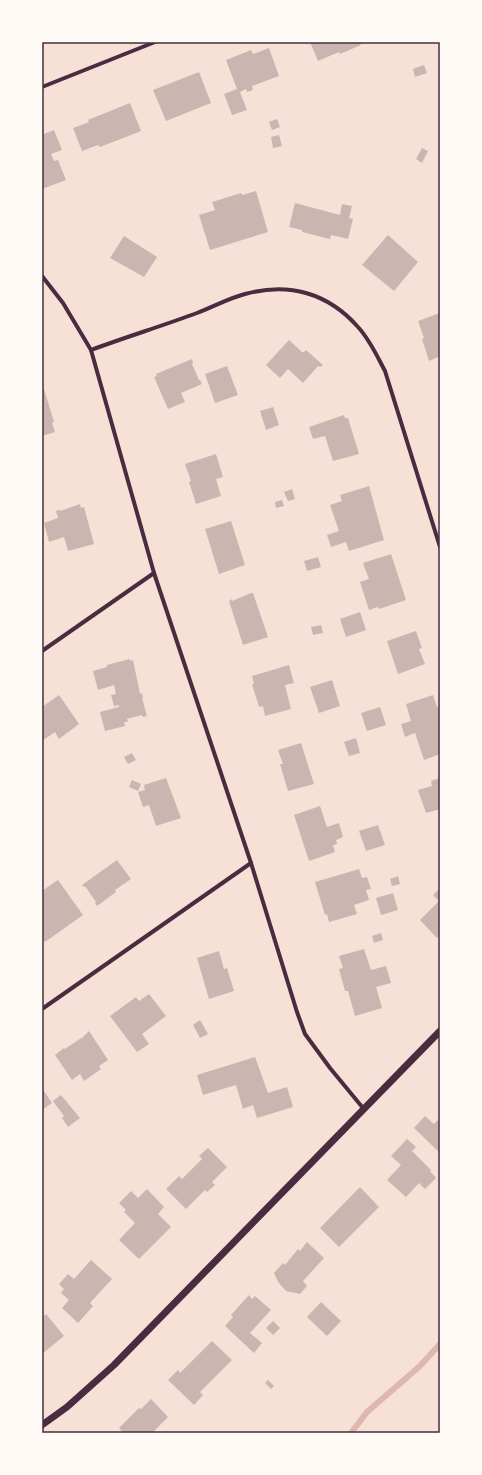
<svg xmlns="http://www.w3.org/2000/svg" width="482" height="1475" font-family="Signika,sans-serif">
  <rect width="100%" height="100%" fill="#f7e1d7"/>
  <g fill="none" stroke-linecap="round" stroke-linejoin="round">
    <polyline stroke="#dcb8b0" stroke-width="6" points="351,1433 367,1412 420,1366 440,1344"/>
  </g>
  <g fill="#ccb4b1">
    <polygon points="310,42 359,42 361,45 340,54 339,52 318,61"/>
    <polygon points="269,48 279,76 252,86 253,90 247,92 246,89 240,92 247,110 232,115 224,94 237,89 226,60 251,50 253,54"/>
    <polygon points="424,65 427,73 415,77 413,69"/>
    <polygon points="199,72 211,103 166,121 153,90"/>
    <polygon points="130,103 141,131 100,147 98,145 82,151 73,128 89,122 88,120"/>
    <polygon points="277,119 280,127 272,130 269,122"/>
    <polygon points="42,129 44,134 54,130 62,150 51,154 54,161 58,160 66,180 42,189"/>
    <polygon points="279,135 282,146 273,148 271,137"/>
    <polygon points="422,148 428,151 422,163 416,159"/>
    <polygon points="256,191 268,232 210,250 199,215 215,210 212,202 241,193 242,195"/>
    <polygon points="295,203 340,215 342,204 352,206 349,218 353,219 348,239 331,235 330,239 302,232 302,230 289,227"/>
    <polygon points="388,235 418,262 394,291 362,265"/>
    <polygon points="124,236 157,257 144,277 110,258"/>
    <polygon points="440,313 440,356 429,361 422,339 424,338 418,321"/>
    <polygon points="289,340 302,352 304,352 306,350 323,365 320,367 318,366 303,383 288,369 280,378 266,365"/>
    <polygon points="192,359 193,363 192,364 199,380 200,380 202,384 181,393 185,402 168,409 154,377 157,376 156,374"/>
    <polygon points="227,366 238,395 215,403 205,374"/>
    <polygon points="42,389 44,389 54,422 52,423 55,432 42,436"/>
    <polygon points="273,407 279,425 266,430 260,411"/>
    <polygon points="344,415 345,418 348,418 359,454 333,461 325,436 313,439 309,427"/>
    <polygon points="216,454 223,477 216,479 221,496 196,504 189,482 191,481 185,464"/>
    <polygon points="369,486 384,540 349,551 346,542 331,547 327,535 339,531 330,505 342,501 340,495"/>
    <polygon points="292,489 295,499 288,501 284,492"/>
    <polygon points="282,500 284,506 276,508 275,502"/>
    <polygon points="80,504 81,508 84,507 94,544 68,551 64,537 49,542 44,523 58,518 56,511 60,510 60,511"/>
    <polygon points="231,521 245,565 219,574 205,529"/>
    <polygon points="391,554 406,600 379,609 378,607 369,610 360,582 369,579 363,563"/>
    <polygon points="318,557 321,567 307,571 304,561"/>
    <polygon points="251,593 253,593 268,637 243,645 229,601 232,599 232,601"/>
    <polygon points="360,612 366,630 346,637 340,619"/>
    <polygon points="321,625 323,633 313,635 311,627"/>
    <polygon points="416,631 422,648 419,649 425,664 398,674 387,641"/>
    <polygon points="130,659 130,661 133,660 140,694 142,693 143,698 142,698 147,716 143,717 142,715 127,719 128,722 124,722 125,726 105,731 100,712 119,707 119,705 114,706 111,695 116,694 114,685 98,690 93,671 107,667 107,665"/>
    <polygon points="289,665 294,683 285,685 291,709 265,716 263,706 259,707 252,684 254,684 252,676"/>
    <polygon points="332,680 340,706 319,713 310,687"/>
    <polygon points="59,695 79,724 59,739 55,732 42,741 42,707"/>
    <polygon points="433,695 437,707 439,707 440,711 440,754 424,760 415,733 405,737 401,724 411,721 406,704"/>
    <polygon points="380,707 386,725 367,731 361,713"/>
    <polygon points="356,738 360,753 349,756 344,742"/>
    <polygon points="301,743 314,784 288,791 280,764 283,764 278,750"/>
    <polygon points="132,753 136,760 128,764 124,757"/>
    <polygon points="166,778 181,818 156,826 149,805 143,807 138,792 145,790 144,785"/>
    <polygon points="440,778 440,809 426,813 418,790 432,786 431,781"/>
    <polygon points="132,780 141,784 138,791 129,787"/>
    <polygon points="320,806 327,827 339,823 343,837 336,840 337,844 333,845 335,852 309,861 294,815"/>
    <polygon points="378,825 385,845 366,851 359,831"/>
    <polygon points="117,860 131,879 115,890 116,892 97,906 95,903 96,902 85,886 84,887 82,885"/>
    <polygon points="359,869 362,878 367,877 371,889 366,890 369,900 354,905 357,914 329,922 327,914 325,915 315,882"/>
    <polygon points="398,876 400,884 392,886 390,879"/>
    <polygon points="58,880 83,915 45,942 42,938 42,891"/>
    <polygon points="440,888 440,935 437,938 420,920 439,901 433,895"/>
    <polygon points="393,893 398,910 381,915 376,898"/>
    <polygon points="381,933 383,940 374,943 372,936"/>
    <polygon points="364,949 371,970 386,966 391,983 376,987 382,1008 355,1016 348,991 345,991 339,969 343,968 339,956"/>
    <polygon points="219,951 224,969 227,968 234,991 209,999 197,958"/>
    <polygon points="149,994 166,1016 142,1034 149,1044 137,1052 110,1016 136,997 139,1001"/>
    <polygon points="200,1020 208,1034 200,1038 193,1025"/>
    <polygon points="89,1031 108,1060 99,1066 101,1069 84,1081 80,1074 72,1080 55,1055 64,1048 65,1049 81,1038 81,1039"/>
    <polygon points="255,1057 268,1093 287,1087 293,1107 257,1118 253,1105 243,1109 236,1085 203,1095 197,1075"/>
    <polygon points="42,1088 52,1103 42,1110"/>
    <polygon points="61,1095 80,1118 68,1127 62,1118 64,1116 53,1101"/>
    <polygon points="425,1116 434,1124 440,1118 440,1153 414,1128"/>
    <polygon points="407,1139 416,1147 412,1151 431,1170 430,1171 436,1178 425,1189 419,1183 406,1197 387,1180 401,1165 391,1156"/>
    <polygon points="208,1148 227,1167 212,1182 215,1185 207,1192 205,1190 186,1209 166,1189 179,1176 182,1179 202,1159 199,1156"/>
    <polygon points="360,1187 379,1207 339,1247 320,1228"/>
    <polygon points="147,1189 164,1207 158,1214 171,1227 139,1259 119,1240 135,1223 124,1212 126,1210 119,1203 131,1191 138,1198"/>
    <polygon points="307,1242 324,1258 303,1281 307,1286 300,1294 286,1291 278,1282 274,1273 283,1263 285,1265 298,1249 300,1251"/>
    <polygon points="91,1260 112,1279 90,1303 93,1306 78,1323 62,1308 69,1300 61,1293 64,1289 59,1284 68,1274 74,1279"/>
    <polygon points="249,1295 252,1299 255,1296 271,1310 250,1333 262,1343 254,1353 225,1326 233,1317 231,1315"/>
    <polygon points="321,1302 341,1321 327,1336 307,1317"/>
    <polygon points="46,1314 64,1336 42,1354 42,1317"/>
    <polygon points="273,1321 280,1328 273,1335 266,1328"/>
    <polygon points="212,1341 232,1360 200,1392 203,1395 194,1405 168,1380 178,1370 180,1373"/>
    <polygon points="268,1380 274,1386 271,1389 265,1383"/>
    <polygon points="151,1399 168,1417 152,1433 124,1433 119,1428 139,1408 141,1409"/>
  </g>
  <g fill="none" stroke-linecap="round" stroke-linejoin="round">
    <g stroke="#4a2c40" stroke-width="4">
      <polyline points="42,87 155,42"/>
      <polyline points="42,276 63,303 91,350 154,573 251,863 297,1012 305,1034 330,1068 363,1108"/>
      <path d="M91 350C126 337 162 326 197 313 213 307 229 298 245 294 289 282 328 293 358 327 370 340 377 356 385 371L440 547"/>
      <polyline points="42,651 154,573"/>
      <polyline points="42,1009 251,863"/>
    </g>
    <polyline stroke="#4a2c40" stroke-width="7" points="42,1425 67,1407 114,1365 440,1031"/>
  </g>
  <rect width="482" height="1475" fill="none" stroke="#fffaf5" stroke-width="86"/>
  <rect x="43" y="43" width="396" height="1389" fill="none" stroke="#4a2c40" stroke-width="1.5"/>
</svg>
